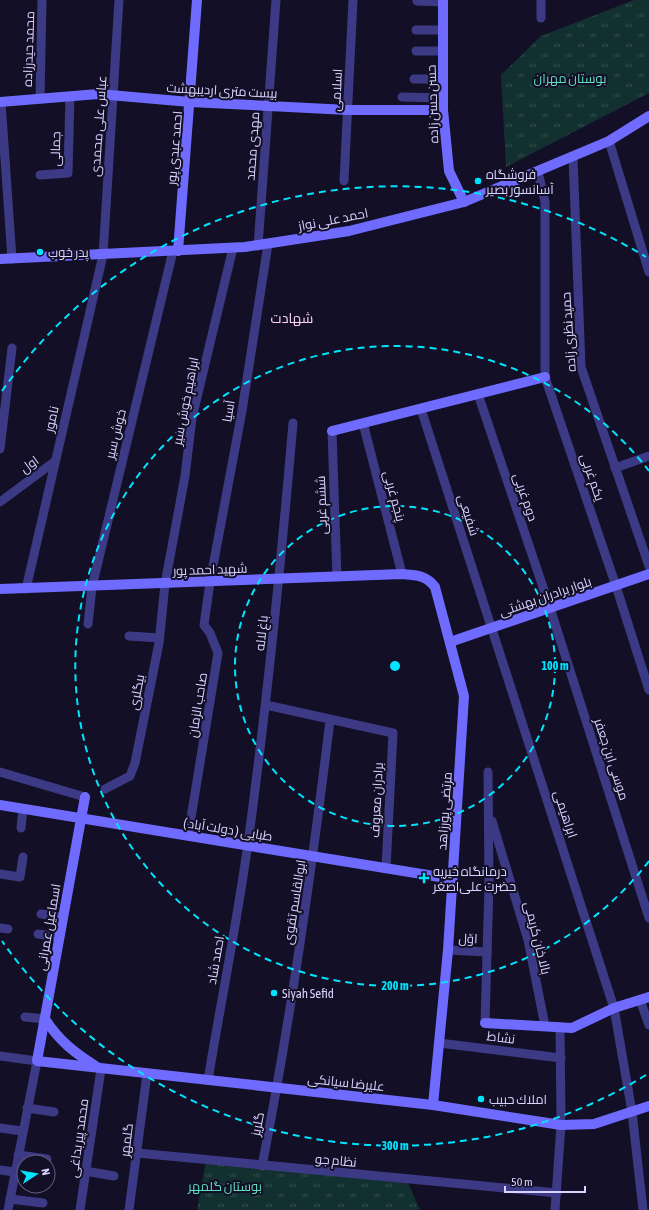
<svg xmlns="http://www.w3.org/2000/svg" width="649" height="1210" font-family="'Asap Condensed',Cairo,sans-serif">
  <defs>
    <pattern id="park-tufts" width="24" height="20" patternUnits="userSpaceOnUse"><rect width="24" height="20" fill="#12302f"/><path d="M3 7l-1-3M5 7V3M7 7l1-3M15 17l-1-3M17 17v-4M19 17l1-3" fill="none" stroke="#344d4e"/></pattern>
  </defs>
  <rect width="100%" height="100%" fill="#130f26"/>
  <g fill="url(#park-tufts)">
    <polygon points="634,0 649,0 649,93 506,167 501,75 541,36"/>
    <polygon points="206,1161 405,1176 420,1210 197,1210"/>
  </g>
  <g fill="none" stroke-linecap="round" stroke-linejoin="round">
    <g stroke="#3d3a85" stroke-width="9">
      <polyline points="541,0 541,18"/>
      <polyline points="417,1 443,2"/>
      <polyline points="416,30 443,30"/>
      <polyline points="416,51 443,51"/>
      <polyline points="414,79 443,79"/>
      <polyline points="402,97 443,98"/>
      <polyline points="40,99 42,0"/>
      <polyline points="1,102 12,259"/>
      <polyline points="609,141 649,272"/>
      <polyline points="573,157 581,367 649,566"/>
      <polyline points="538,172 545,202 545,377 616,586 649,690"/>
      <polyline points="40,175 68,173 70,96"/>
      <polyline points="344,181 353,0"/>
      <polyline points="258,246 276,0"/>
      <polyline points="478,394 550,608 649,918"/>
      <polyline points="421,409 614,1008 632,1112 643,1210"/>
      <polyline points="363,423 402,574"/>
      <polyline points="332,431 337,577"/>
      <polyline points="0,449 12,348"/>
      <polyline points="615,468 649,456"/>
      <polyline points="0,502 54,462"/>
      <polyline points="26,589 103,255 119,0"/>
      <polyline points="88,624 92,587 173,251"/>
      <polyline points="129,636 159,638"/>
      <polyline points="266,705 393,733 386,868"/>
      <polyline points="0,772 85,797"/>
      <polyline points="105,789 130,776 135,763 159,643 165,584 185,476 192,418 233,248"/>
      <polyline points="492,821 528,940 545,1026"/>
      <polyline points="21,828 23,809"/>
      <polyline points="188,836 218,653 210,633 204,625 210,582 242,411 268,244"/>
      <polyline points="0,874 20,877 23,857"/>
      <polyline points="41,914 62,917"/>
      <polyline points="0,928 8,929"/>
      <polyline points="38,934 59,937"/>
      <polyline points="448,950 487,952"/>
      <polyline points="640,1000 649,1025"/>
      <polyline points="25,1017 45,1019"/>
      <polyline points="485,1023 489,885 488,772"/>
      <polyline points="560,1027 561,1117"/>
      <polyline points="439,1043 561,1058"/>
      <polyline points="0,1056 37,1061 8,1210"/>
      <path d="M208 1080C221 1001 237 923 248 843 267 704 281 563 293 423"/>
      <polyline points="27,1108 54,1112"/>
      <polyline points="0,1128 22,1131"/>
      <polyline points="137,1153 557,1193"/>
      <polyline points="18,1155 47,1159"/>
      <path d="M262 1166C291 1018 312 869 330 720"/>
      <polyline points="0,1170 15,1172"/>
      <polyline points="85,1171 114,1176"/>
      <polyline points="10,1199 43,1203"/>
      <polyline points="80,1210 101,1069"/>
      <polyline points="129,1210 147,1074"/>
      <polyline points="555,1210 561,1125"/>
    </g>
    <g stroke="#6f6bff" stroke-width="10">
      <polyline points="443,0 443,110 449,171 464,202"/>
      <polyline points="0,102 98,94 190,102 348,110 443,110"/>
      <polyline points="178,251 197,0"/>
      <polyline points="0,259 245,247 349,231 464,202 609,141 649,116"/>
      <polyline points="332,431 545,377"/>
      <path d="M0 589 402 574C416 575 426 575 435 587L464 696 448 950 433 1105"/>
      <polyline points="450,642 649,574"/>
      <polyline points="85,797 37,1061 433,1105 561,1125 594,1124 649,1106"/>
      <polyline points="0,805 452,879"/>
      <path d="M45 1019C60 1042 75 1053 97 1067"/>
      <polyline points="485,1023 572,1028 614,1008 649,997"/>
    </g>
  </g>
  <g fill="none" stroke="#00e5ff" stroke-width="2" stroke-dasharray="7 5">
    <circle cx="395" cy="666" r="160"/>
    <path d="M649 861A320 320 0 1 1 649 471"/>
    <path d="M646 1075A480 480 0 0 1 2 941M2 391A480 480 0 0 1 646 257"/>
  </g>
  <g fill="#00e5ff" stroke="#130f26" stroke-width="1.5">
    <circle cx="478" cy="181" r="4"/>
    <circle cx="40" cy="252" r="4"/>
    <path d="M422 872h4v4h4v4h-4v4h-4v-4h-4v-4h4z"/>
    <circle cx="274" cy="993" r="4"/>
    <circle cx="481" cy="1099" r="4"/>
  </g>
  <g text-anchor="middle" stroke-width="4" stroke-linejoin="round" paint-order="stroke">
    <g font-size="13" fill="#d9d4ff" stroke="#130f26">
      <text transform="translate(28 49) rotate(-88)" y="5">محمد حیدرزاده</text>
      <text transform="translate(222 90) rotate(3)" y="5">بیست متری اردیبهشت</text>
      <text transform="translate(336 90) rotate(-87)" y="5">اسلامی</text>
      <text transform="translate(432 104) rotate(-92)" y="5">حسن حسن زاده</text>
      <text transform="translate(98 126) rotate(-86)" y="5">عباس علی محمدی</text>
      <text transform="translate(252 146) rotate(-86)" y="5">مهدی محمد</text>
      <text transform="translate(174 148) rotate(-85)" y="5">احمد عبدی پور</text>
      <text transform="translate(55 149) rotate(-89)" y="5">جمالی</text>
      <text transform="translate(333 219) rotate(-11)" y="5">احمد علی نواز</text>
      <text transform="translate(568 332) rotate(-94)" y="5">حمید نظری زاده</text>
      <text transform="translate(185 401) rotate(-79)" y="5">ابراهیم خوش سیر</text>
      <text transform="translate(228 411) rotate(-80)" y="5">آسیا</text>
      <text transform="translate(51 419) rotate(-77)" y="5">نامور</text>
      <text transform="translate(115 434) rotate(-76)" y="5">خوش سیر</text>
      <text transform="translate(29 464) rotate(-36)" y="5">اول</text>
      <text transform="translate(593 477) rotate(71)" y="5">یکم غربی</text>
      <text transform="translate(395 496) rotate(75)" y="5">پنجم غربی</text>
      <text transform="translate(526 497) rotate(71)" y="5">دوم غربی</text>
      <text transform="translate(321 505) rotate(-92)" y="5">ششم غربی</text>
      <text transform="translate(469 515) rotate(72)" y="5">شفیعی</text>
      <text transform="translate(210 569) rotate(-2)" y="5">شهید احمد پور</text>
      <text transform="translate(545 596) rotate(-19)" y="5">بلوار برادران بهشتی</text>
      <text transform="translate(261 633) rotate(-84)" y="5">باغ لاله</text>
      <text transform="translate(136 692) rotate(-79)" y="5">بیگلری</text>
      <text transform="translate(197 705) rotate(-81)" y="5">صاحب الزمان</text>
      <text transform="translate(612 759) rotate(72)" y="5">موسی ابن جعفر</text>
      <text transform="translate(376 800) rotate(-87)" y="5">برادران معروف</text>
      <text transform="translate(444 811) rotate(-86)" y="5">مرتضی پورزاهد</text>
      <text transform="translate(566 814) rotate(72)" y="5">ابراهیمی</text>
      <text transform="translate(228 829) rotate(9)" y="5">طبایی ( دولت آباد )</text>
      <text transform="translate(294 902) rotate(-81)" y="5">ابوالقاسم تقوی</text>
      <text transform="translate(48 927) rotate(-80)" y="5">اسماعیل عمرانی</text>
      <text transform="translate(468 938) rotate(2)" y="5">اوّل</text>
      <text transform="translate(538 938) rotate(76)" y="5">بالا خان کریمی</text>
      <text transform="translate(215 960) rotate(-80)" y="5">احمد شاد</text>
      <text transform="translate(501 1037) rotate(7)" y="5">نشاط</text>
      <text transform="translate(346 1082) rotate(6)" y="5">علیرضا سیانکی</text>
      <text transform="translate(257 1124) rotate(-79)" y="5">گلریز</text>
      <text transform="translate(78 1138) rotate(-82)" y="5">محمد پیر بداغی</text>
      <text transform="translate(126 1140) rotate(-83)" y="5">گلمهر</text>
      <text transform="translate(336 1160) rotate(5)" y="5">نظام جو</text>
    </g>
    <g font-size="13" fill="#5fe0c0" stroke="#130f26">
      <text x="570" y="83">بوستان مهران</text>
      <text x="225" y="1191">بوستان گلمهر</text>
    </g>
    <g font-size="13" fill="#d9d4ff" stroke="#130f26" text-anchor="start">
      <text x="486" y="179">فروشگاه<tspan x="486" dy="15">آسانسور بصیر</tspan></text>
      <text x="48" y="257">پدر خوب</text>
      <text x="433" y="876">درمانگاه خیریه<tspan x="433" dy="15">حضرت علی‌اصغر</tspan></text>
      <text x="282" y="998">Siyah Sefid</text>
      <text x="489" y="1104">املاك حبيب</text>
    </g>
    <g font-size="14" fill="#ffd6f0" stroke="#130f26">
      <text x="292" y="323">شهادت</text>
    </g>
  </g>
  <circle cx="395" cy="666" r="6" fill="#00e5ff" stroke="#130f26" stroke-width="2"/>
  <g font-size="12" text-anchor="middle" font-weight="bold" fill="#00e5ff" stroke="#130f26" stroke-width="4" stroke-linejoin="round" paint-order="stroke">
    <text x="555" y="670">100 m</text>
    <text x="395" y="990">200 m</text>
    <text x="395" y="1150">300 m</text>
  </g>
  <g transform="translate(36 1174) rotate(78)"><circle r="19" fill="#130f26" stroke="#625e7d"/>
  <path d="M0-3L7 15L0 10L-7 15Z" fill="#00e5ff"/>
  <text y="-6" font-size="11" font-weight="bold" text-anchor="middle" fill="#d9d4ff">N</text>
  </g>
  <path d="M505 1186v6h80v-6" fill="none" stroke="#d9d4ff" stroke-width="2"/>
  <text x="511" y="1186" font-size="12" fill="#d9d4ff" stroke="#130f26" stroke-width="3" paint-order="stroke">50 m</text>
</svg>
